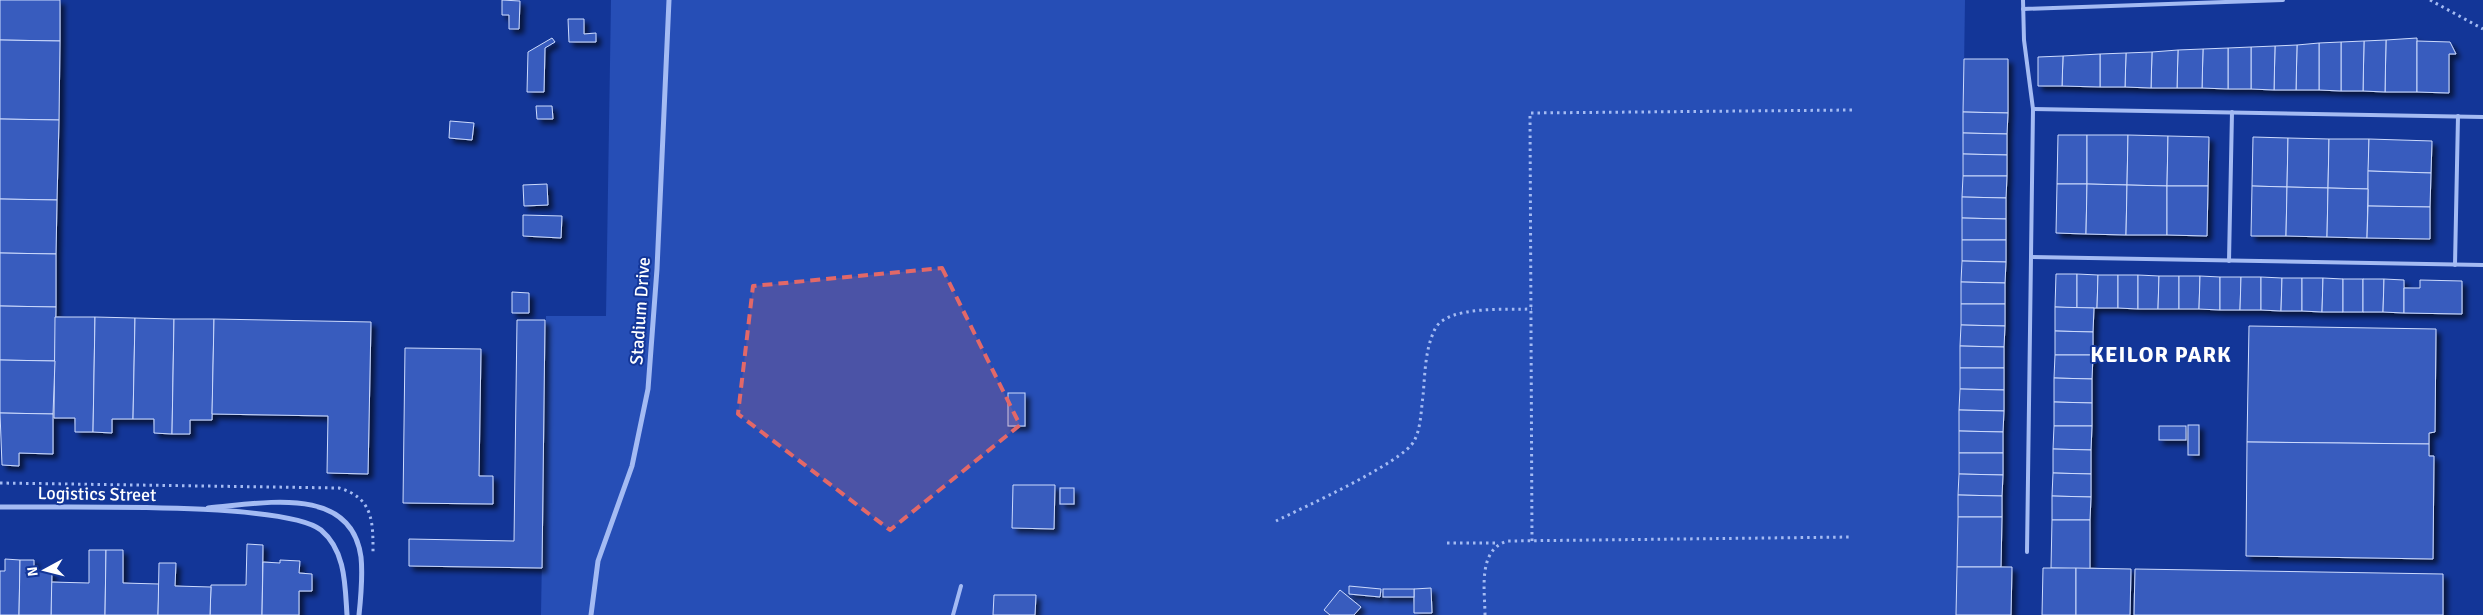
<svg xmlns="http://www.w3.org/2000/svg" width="2483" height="615" font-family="Signika,sans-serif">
  <defs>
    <filter id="shadow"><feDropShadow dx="4.5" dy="4.5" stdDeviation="2.5" flood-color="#0009"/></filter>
  </defs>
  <rect width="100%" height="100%" fill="#133698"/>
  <polygon fill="#264eb6" points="611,0 1965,0 1956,615 541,615 546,316 606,316"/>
  <g fill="#375cbe" stroke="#ccdafd" filter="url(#shadow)">
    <polygon points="0,0 60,0 60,41 0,40"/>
    <polygon points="502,0 520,1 519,29 509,29 509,15 502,15"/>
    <polygon points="568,19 584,19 584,34 596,33 596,42 569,42"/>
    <polygon points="552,38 555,42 545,48 544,92 527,92 528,52"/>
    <polygon points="2417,38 2417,92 2385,92 2386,40"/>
    <polygon points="0,40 60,41 59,120 0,119"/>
    <polygon points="2386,40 2385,92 2363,91 2364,41"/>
    <polygon points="2364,41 2363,91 2341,91 2341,42"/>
    <polygon points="2417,41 2450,42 2456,54 2449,54 2449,93 2417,92"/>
    <polygon points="2341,42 2341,91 2319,90 2319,43"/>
    <polygon points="2319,43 2319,90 2296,90 2297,45"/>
    <polygon points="2297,45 2296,90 2274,90 2275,46"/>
    <polygon points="2275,46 2274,90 2251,89 2251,47"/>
    <polygon points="2251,47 2251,89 2228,89 2228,48"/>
    <polygon points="2228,48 2228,89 2202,88 2203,49"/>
    <polygon points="2203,49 2202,88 2177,88 2178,50"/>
    <polygon points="2178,50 2177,88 2151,88 2152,52"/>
    <polygon points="2152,52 2151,88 2125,87 2126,53"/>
    <polygon points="2126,53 2125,87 2100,87 2100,54"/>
    <polygon points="2100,54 2100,87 2062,86 2063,56"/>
    <polygon points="2063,56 2062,86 2038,86 2038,57"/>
    <polygon points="1964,59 2008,59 2008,113 1963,112"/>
    <polygon points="536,106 552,106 553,119 537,119"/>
    <polygon points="1963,112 2008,113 2007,134 1963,133"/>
    <polygon points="0,119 59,120 57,200 0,199"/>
    <polygon points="450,121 474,123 472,140 449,138"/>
    <polygon points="1963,133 2007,134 2007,155 1963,154"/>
    <polygon points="2058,135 2087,135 2087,184 2057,184"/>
    <polygon points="2087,135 2128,135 2127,185 2087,184"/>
    <polygon points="2128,135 2168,136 2167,186 2127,185"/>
    <polygon points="2168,136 2209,137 2208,186 2167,186"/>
    <polygon points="2253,137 2288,138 2287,187 2252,186"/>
    <polygon points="2288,138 2329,139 2328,188 2287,187"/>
    <polygon points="2329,139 2369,139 2368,189 2328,188"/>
    <polygon points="2369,139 2432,141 2431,173 2368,171"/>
    <polygon points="1963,154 2007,155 2007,176 1963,176"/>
    <polygon points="2368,171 2431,173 2430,207 2368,206"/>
    <polygon points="1963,176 2007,176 2006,198 1962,197"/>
    <polygon points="547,184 548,205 524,206 523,185"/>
    <polygon points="2057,184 2087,184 2086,234 2056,233"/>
    <polygon points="2087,184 2127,185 2126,235 2086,234"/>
    <polygon points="2127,185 2167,186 2167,235 2126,235"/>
    <polygon points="2167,186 2208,186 2207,236 2167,235"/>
    <polygon points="2252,186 2287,187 2286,236 2251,236"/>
    <polygon points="2287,187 2328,188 2327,237 2286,236"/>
    <polygon points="2328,188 2368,189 2367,238 2327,237"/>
    <polygon points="1962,197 2006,198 2006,219 1962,218"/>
    <polygon points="0,199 57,200 56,254 0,253"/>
    <polygon points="2368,206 2430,207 2430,239 2367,238"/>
    <polygon points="523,215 562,216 561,238 523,236"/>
    <polygon points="1962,218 2006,219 2006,240 1962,240"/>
    <polygon points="1962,240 2006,240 2006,262 1962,261"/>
    <polygon points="0,253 56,254 56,307 0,306"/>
    <polygon points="1962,261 2006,262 2005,283 1961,282"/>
    <polygon points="2056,274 2077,274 2077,308 2055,307"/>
    <polygon points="2077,274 2098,275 2097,308 2077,308"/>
    <polygon points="2098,275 2118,275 2118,308 2097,308"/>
    <polygon points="2118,275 2138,275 2138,309 2118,308"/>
    <polygon points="2138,275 2159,276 2158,309 2138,309"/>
    <polygon points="2159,276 2179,276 2179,309 2158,309"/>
    <polygon points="2179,276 2200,276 2199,309 2179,309"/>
    <polygon points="2200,276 2220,277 2220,310 2199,309"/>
    <polygon points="2220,277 2241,277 2240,310 2220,310"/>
    <polygon points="2241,277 2261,277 2261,310 2240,310"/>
    <polygon points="2261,277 2282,278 2281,311 2261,310"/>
    <polygon points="2282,278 2302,278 2302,311 2281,311"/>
    <polygon points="2302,278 2323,278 2322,312 2302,311"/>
    <polygon points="2323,278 2343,279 2343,312 2322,312"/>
    <rect x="2343" y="279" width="20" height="33"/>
    <polygon points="2363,279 2384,279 2383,312 2363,312"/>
    <polygon points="2384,279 2404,280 2404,313 2383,312"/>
    <polygon points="2420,280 2462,281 2462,314 2404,313 2404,288 2420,288"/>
    <polygon points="1961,282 2005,283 2005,304 1961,304"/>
    <polygon points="512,292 529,293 529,313 512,313"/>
    <polygon points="1961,304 2005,304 2005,326 1961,325"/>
    <polygon points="0,306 56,307 55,361 0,360"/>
    <polygon points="2055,307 2094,308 2093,332 2055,331"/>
    <polygon points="55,317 95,317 93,432 75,432 75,418 54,418"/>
    <polygon points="95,317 135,318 133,419 112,419 112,433 93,432"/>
    <polygon points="135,318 174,319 172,434 154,433 154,419 133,419"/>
    <polygon points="174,319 214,319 212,420 190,420 190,434 172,434"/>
    <polygon points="214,319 371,322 368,474 327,473 328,416 212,414"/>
    <polygon points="517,320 545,320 542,568 409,566 409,539 514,541"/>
    <polygon points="1961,325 2005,326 2004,347 1960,346"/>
    <polygon points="2249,326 2436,329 2435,432 2429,433 2429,444 2247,442"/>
    <polygon points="2055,331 2093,332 2093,355 2055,355"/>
    <polygon points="1960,346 2004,347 2004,368 1960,368"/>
    <polygon points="405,348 481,349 479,476 493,476 493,504 403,503"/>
    <polygon points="2055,355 2093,355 2092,379 2054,378"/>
    <polygon points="0,360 55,361 53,414 0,413"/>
    <polygon points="1960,368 2004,368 2004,390 1960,389"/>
    <polygon points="2054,378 2092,379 2092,403 2054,402"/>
    <polygon points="1960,389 2004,390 2004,411 1959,410"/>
    <rect x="1008" y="393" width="17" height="33"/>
    <polygon points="2054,402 2092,403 2092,426 2054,426"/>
    <polygon points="1959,410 2004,411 2003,432 1959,431"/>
    <polygon points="0,413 53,414 53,454 19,453 19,466 2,465"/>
    <rect x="2188" y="425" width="11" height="30"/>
    <polygon points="2054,426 2092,426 2091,450 2053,449"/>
    <rect x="2159" y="426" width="27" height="14"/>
    <polygon points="1959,431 2003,432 2003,453 1959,453"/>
    <polygon points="2247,442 2429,444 2429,456 2434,456 2433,559 2246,556"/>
    <polygon points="2053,449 2091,450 2091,474 2053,473"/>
    <polygon points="1959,453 2003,453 2003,475 1959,474"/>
    <polygon points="2053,473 2091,474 2091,497 2052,496"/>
    <polygon points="1959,474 2003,475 2002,496 1958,495"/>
    <polygon points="1013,485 1055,485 1054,529 1012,528"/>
    <rect x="1060" y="488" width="14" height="16"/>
    <polygon points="1958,495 2002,496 2002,517 1958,517"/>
    <polygon points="2052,496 2091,497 2090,520 2052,520"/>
    <polygon points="1958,517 2002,517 2001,567 1957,567"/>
    <polygon points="2052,520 2090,520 2090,569 2051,568"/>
    <polygon points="247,544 263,545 262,615 210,615 211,585 246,585"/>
    <polygon points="89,550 106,550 105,615 51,615 51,582 89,583"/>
    <polygon points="106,550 123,550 123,583 159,584 158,615 105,615"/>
    <polygon points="5,559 20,560 19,615 0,615 0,571 5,571"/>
    <polygon points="20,560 34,560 34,571 52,572 51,615 19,615"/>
    <polygon points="280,560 300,561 299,573 312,574 312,591 299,591 299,615 262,615 263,562 280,563"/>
    <polygon points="159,563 176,563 175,586 211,587 210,615 158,615"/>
    <polygon points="1957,567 2012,567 2011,615 1956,615"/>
    <polygon points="2043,568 2076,568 2076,615 2042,615"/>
    <polygon points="2076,568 2131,569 2130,615 2076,615"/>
    <polygon points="2135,569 2443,574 2443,615 2134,615"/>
    <polygon points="1349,586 1381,589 1380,597 1349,594"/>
    <polygon points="1431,588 1432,613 1414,613 1414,589"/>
    <rect x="1383" y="589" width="31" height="8"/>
    <polygon points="1340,590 1361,607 1354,615 1330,615 1324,610"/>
    <polygon points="994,595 1036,595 1035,615 993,615"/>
  </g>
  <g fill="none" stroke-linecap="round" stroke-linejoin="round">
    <g stroke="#a4bbf3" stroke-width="3" stroke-dasharray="2.5 4" stroke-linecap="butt">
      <polyline points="2430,0 2483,29"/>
      <path d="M0 483 339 488C374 498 373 523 373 554"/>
      <path d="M1276 521C1302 508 1404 462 1414 441 1421 429 1421 410 1423 396 1425 374 1425 349 1435 329 1447 305 1508 310 1532 309"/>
      <polyline points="1532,541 1530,113 1852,110"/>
      <polyline points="1447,543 1499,543"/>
      <path d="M1485 615C1485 591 1477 549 1508 541L1852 537"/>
    </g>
    <g stroke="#a4bbf3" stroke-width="4">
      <polyline points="2023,0 2024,40 2033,109 2027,552"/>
      <polyline points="2023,9 2283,0"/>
      <polyline points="2033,109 2483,117"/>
      <polyline points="2031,257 2483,265"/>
      <polyline points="2229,261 2232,112"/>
      <polyline points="2455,265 2458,116"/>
      <polyline points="953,615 961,586"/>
    </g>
    <g stroke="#a4bbf3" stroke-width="5">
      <path d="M0 507C57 508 285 501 321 530 346 551 345 586 347 615"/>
      <path d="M208 508C260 504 351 483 361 557 363 576 361 596 359 615"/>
      <polyline points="591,615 598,561 632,466 648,389 657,269 669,0"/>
    </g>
  </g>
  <path fill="#e26868" fill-opacity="0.2" stroke="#e26868" stroke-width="4" stroke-dasharray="10 6" stroke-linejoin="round" d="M942 268 1020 425 890 530 738 414 753 286Z"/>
  <g text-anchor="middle" stroke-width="4" stroke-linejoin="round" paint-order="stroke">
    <g font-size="18" fill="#fff" stroke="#133698">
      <text transform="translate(640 311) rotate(-86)" y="6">Stadium Drive</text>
      <text transform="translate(97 494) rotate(1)" y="6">Logistics Street</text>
    </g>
    <g font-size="22" font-weight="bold" letter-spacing="1" fill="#fff" stroke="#133698">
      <text x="2161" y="362">KEILOR PARK</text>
    </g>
  </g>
  <g transform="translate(45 570) rotate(263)" stroke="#133698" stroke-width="4" paint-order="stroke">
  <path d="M0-4L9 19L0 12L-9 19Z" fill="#ffffff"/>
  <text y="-8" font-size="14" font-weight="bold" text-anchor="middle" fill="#ffffff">N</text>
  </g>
</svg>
